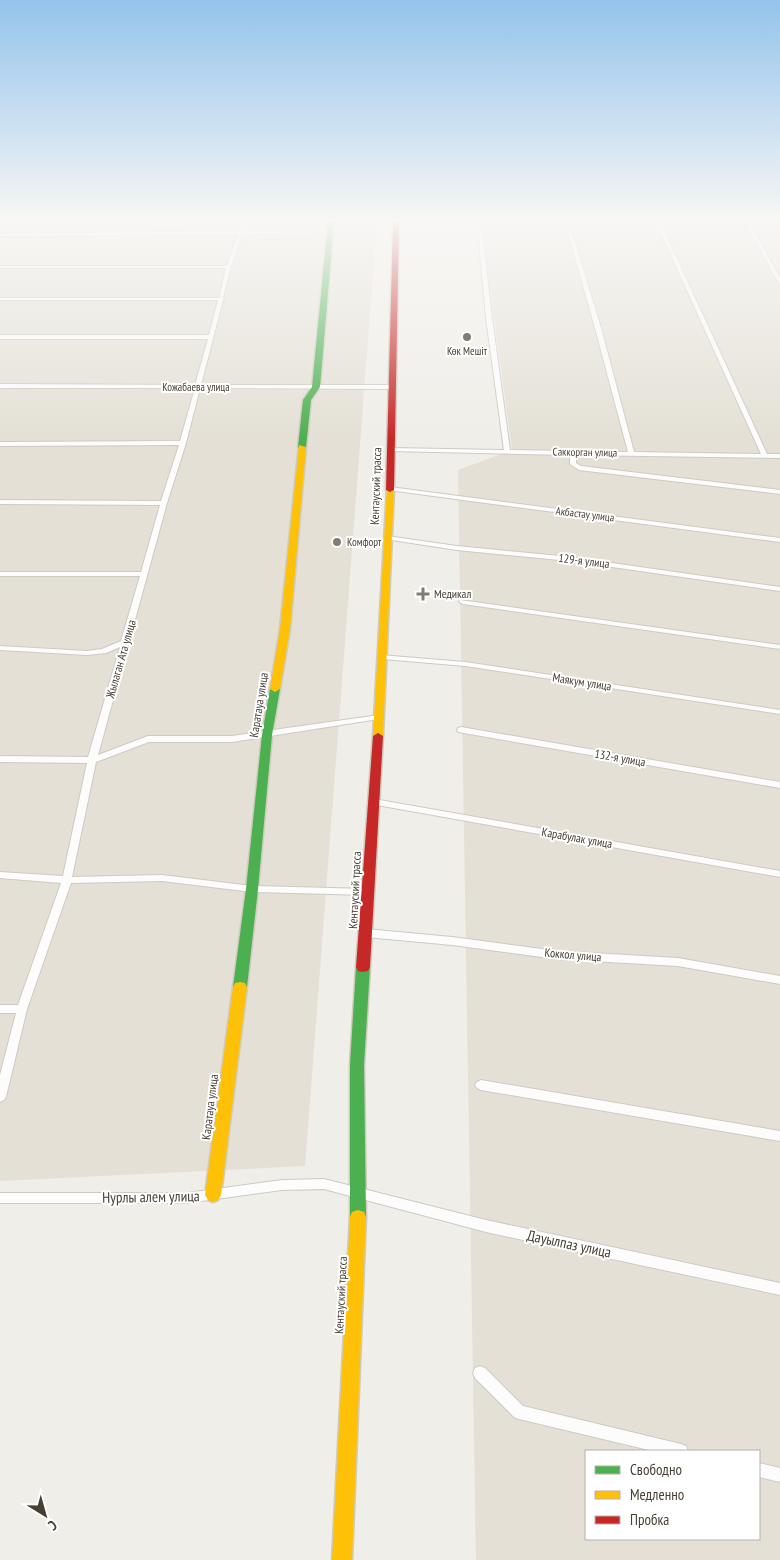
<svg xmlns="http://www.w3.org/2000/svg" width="780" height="1560" font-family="'PT Sans Narrow',sans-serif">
  <rect width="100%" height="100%" fill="#f0eee8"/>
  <g fill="#e4e0d5" fill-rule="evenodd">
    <polygon points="0,222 377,222 305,1166 0,1181"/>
    <path d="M481 222H780V1560H476L458 470 512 450ZM586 1451H759V1539H586Z"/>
  </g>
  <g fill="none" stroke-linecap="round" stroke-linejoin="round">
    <defs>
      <g id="street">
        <polygon points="242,222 246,222 243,231 396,230 398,231 396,232 242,234 231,267 223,298 224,299 223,300 201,385 393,385 396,387 393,389 200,388 186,443 167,503 98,755 148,736 232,736 379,715 383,717 379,719 232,742 149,742 96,762 72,877 162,875 252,886 369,889 372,890 374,892 372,894 369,895 252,892 162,881 71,883 27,1009 6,1097 4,1100 0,1102 0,1075 16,1013 0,1013 0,1005 18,1005 61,883 0,878 0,872 63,876 87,763 0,762 0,756 88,757 120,647 106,653 87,655 0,650 0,646 87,651 102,649 121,641 140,576 0,576 0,572 141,572 160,505 0,504 0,500 161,501 179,445 0,446 0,442 180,441 195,388 0,388 0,384 195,385 208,339 0,339 0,335 209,335 218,300 0,300 0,298 219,298 226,268 0,268 0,266 227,266 238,234 0,236 0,234 239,231"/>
        <polygon points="477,222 481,222 492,318 510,450 628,452 595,328 565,222 569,222 601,328 634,452 761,454 656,222 660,222 767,454 780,454 780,458 576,455 576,463 581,466 780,490 780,494 579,470 570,464 570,455 389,451 389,449 391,448 504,450 486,318"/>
        <polygon points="745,222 749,222 780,278 780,283 778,282"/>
        <polygon points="390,487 780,538 780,542 388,490 387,489"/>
        <polygon points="387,536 457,546 570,557 780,587 780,591 570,561 457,550 385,539 385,537"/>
        <polygon points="460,600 780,645 780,649 463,604 459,602"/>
        <polygon points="380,655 465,662 780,710 780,714 465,666 383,659 379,657"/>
        <polygon points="461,727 780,782 780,788 458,732 457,730 458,728"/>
        <polygon points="374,799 780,871 780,877 371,804 370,802 371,800"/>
        <polygon points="366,929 452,937 557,951 678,958 780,976 780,984 678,966 557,959 452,945 366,937 362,936 361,933 362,930"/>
        <polygon points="481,1080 780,1131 780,1141 481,1090 477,1088 475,1085 477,1082"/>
        <polygon points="324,1179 486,1220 780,1283 780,1295 486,1232 324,1189 282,1190 187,1203 0,1203 0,1193 187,1193 282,1180"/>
        <polygon points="480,1366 485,1368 523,1406 681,1444 686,1446 688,1451 653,1451 519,1419 514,1417 475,1378 473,1373 475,1368"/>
        <polygon points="759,1463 780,1468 780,1482 759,1477"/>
      </g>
      <g id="fast">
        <polygon points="328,222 334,222 320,387 311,400 306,447 302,449 298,447 303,400 312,387"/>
        <polygon points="275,686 280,689 272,735 258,889 247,987 245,991 240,992 235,991 233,987 246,889 262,735 270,689"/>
        <polygon points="363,962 368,963 370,967 364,1065 366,1217 364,1222 358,1224 352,1222 350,1217 350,1065 356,967 358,963"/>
      </g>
      <g id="slow">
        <polygon points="299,445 306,447 290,629 280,689 275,692 270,689 280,629"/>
        <polygon points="387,488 393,488 394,490 383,736 378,739 373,736"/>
        <polygon points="240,982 245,983 247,987 221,1195 218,1200 213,1202 208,1200 205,1195 233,987 235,983"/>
        <polygon points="358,1210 364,1212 366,1217 352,1560 332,1560 350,1217 352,1212"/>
      </g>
      <g id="jam">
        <polygon points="393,222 399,222 394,490 390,492 386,490"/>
        <polygon points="378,733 383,736 370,967 368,971 363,972 358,971 356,967 373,736"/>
      </g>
    </defs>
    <use href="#street" stroke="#cccac4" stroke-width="2"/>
    <use href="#fast" stroke="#d0cbbf" stroke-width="3"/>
    <use href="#slow" stroke="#d0cbbf" stroke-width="3"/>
    <use href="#jam" stroke="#d0cbbf" stroke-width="3"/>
    <use href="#street" fill="#fdfcfc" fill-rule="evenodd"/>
    <use href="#fast" fill="#4caf50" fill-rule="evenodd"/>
    <use href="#slow" fill="#ffc107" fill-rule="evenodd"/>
    <use href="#jam" fill="#c62828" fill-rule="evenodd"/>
  </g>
  <linearGradient id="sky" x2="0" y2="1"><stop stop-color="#94c3eb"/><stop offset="0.5" stop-color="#f8f7f5"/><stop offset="1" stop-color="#f8f7f5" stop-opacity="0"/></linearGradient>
  <rect width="780" height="440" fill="url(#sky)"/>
  <g fill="#827c73" stroke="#fff" stroke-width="2">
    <circle cx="467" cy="337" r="5"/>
    <circle cx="337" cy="542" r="5"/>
    <path d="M420.5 586.5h5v5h5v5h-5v5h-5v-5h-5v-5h5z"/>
  </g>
  <g text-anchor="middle" stroke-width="4" stroke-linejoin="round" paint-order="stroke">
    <g font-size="11" fill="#463f34" stroke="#fff">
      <text x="467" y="355">Көк Мешіт</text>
      <text x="347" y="546" text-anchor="start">Комфорт</text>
    </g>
    <g font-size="11" fill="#463f34" stroke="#fff">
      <text x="196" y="391">Кожабаева улица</text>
      <text transform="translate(585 452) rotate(1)" y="4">Саккорган улица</text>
      <text transform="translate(585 514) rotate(7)" y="4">Акбастау улица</text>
    </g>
    <g font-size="12" fill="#463f34" stroke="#fff">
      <text transform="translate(376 486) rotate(-88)" y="4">Кентауский трасса</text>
      <text transform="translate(584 561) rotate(7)" y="4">129-я улица</text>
      <text transform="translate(121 659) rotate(-74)" y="4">Жылаган Ата улица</text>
      <text transform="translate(582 682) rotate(9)" y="4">Маякум улица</text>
      <text transform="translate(259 705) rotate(-81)" y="4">Каратауа улица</text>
      <text transform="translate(620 758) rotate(10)" y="4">132-я улица</text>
      <text transform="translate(577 838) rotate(10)" y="4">Карабулак улица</text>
      <text transform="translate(355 890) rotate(-87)" y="4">Кентауский трасса</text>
      <text transform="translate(573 955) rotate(5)" y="4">Коккол улица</text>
      <text transform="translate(210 1107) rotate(-83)" y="4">Каратауа улица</text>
      <text transform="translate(341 1295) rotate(-87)" y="4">Кентауский трасса</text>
    </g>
    <g font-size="12" fill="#463f34" stroke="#fff" text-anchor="start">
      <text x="434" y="598">Медикал</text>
    </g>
    <g font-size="15" fill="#463f34" stroke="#fff">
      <text transform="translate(151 1197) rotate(-1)" y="5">Нурлы алем улица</text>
      <text transform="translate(569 1244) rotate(12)" y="5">Дауылпаз улица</text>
    </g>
  </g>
  <rect x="585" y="1450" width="175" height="90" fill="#ffffff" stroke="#b5b2ae"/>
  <rect x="595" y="1466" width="25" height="8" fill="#4caf50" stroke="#b5b2ae"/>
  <text x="630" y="1475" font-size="15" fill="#463f34">Свободно</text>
  <rect x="595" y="1491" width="25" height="8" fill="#ffc107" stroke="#b5b2ae"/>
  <text x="630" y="1500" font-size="15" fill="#463f34">Медленно</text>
  <rect x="595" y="1516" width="25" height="8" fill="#c62828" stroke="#b5b2ae"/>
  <text x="630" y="1525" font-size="15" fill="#463f34">Пробка</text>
  <g transform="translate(45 1515) rotate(143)" stroke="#ffffff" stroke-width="4" paint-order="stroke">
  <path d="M0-4L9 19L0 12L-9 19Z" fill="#463f34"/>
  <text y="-8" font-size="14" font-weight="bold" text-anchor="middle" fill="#463f34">С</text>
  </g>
</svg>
